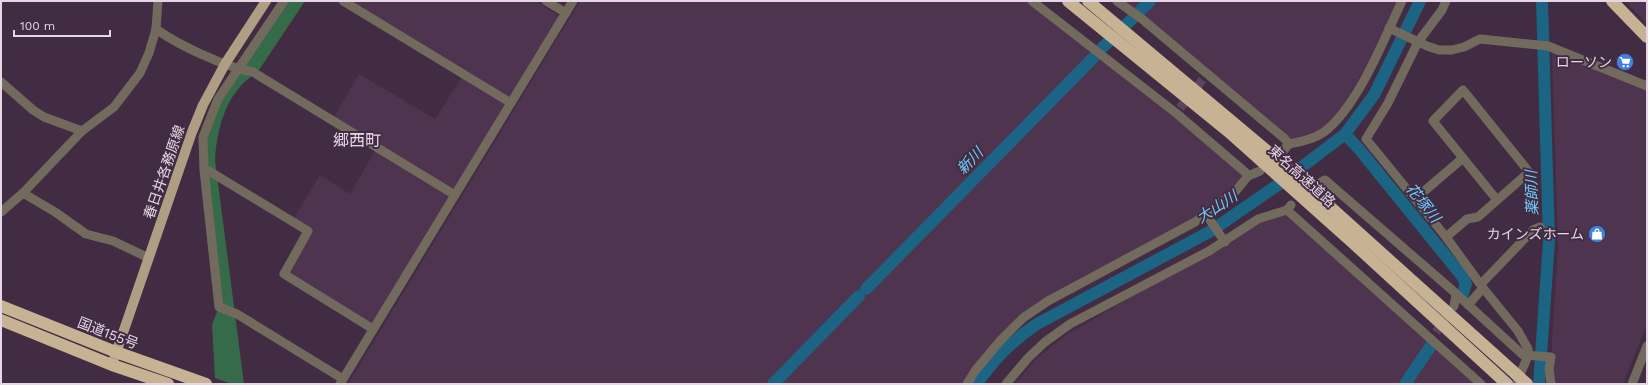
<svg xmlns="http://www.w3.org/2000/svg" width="1648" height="385" font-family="'Work Sans','Noto Sans JP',sans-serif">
  <rect width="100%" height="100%" fill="#422c43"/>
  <g fill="#4f3450">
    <polygon points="348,1 536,1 560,17 510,100"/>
    <polygon points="580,1 1026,1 1091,49 1238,170 1242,174 1242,178 1239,184 1193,221 1032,308 964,384 348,384"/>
    <polygon points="1122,1 1399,1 1375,51 1340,111 1322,130 1293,141 1209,70"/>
    <polygon points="1625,1 1647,1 1647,24"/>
    <polygon points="1552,49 1647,88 1647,324 1623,384 1552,384 1552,343 1558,246"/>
    <polygon points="359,74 435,119 462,77 507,104 453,192 333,119"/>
    <polygon points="376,149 451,195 372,326 288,273 313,232 293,220 320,175 350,194"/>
    <polygon points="1286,215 1291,216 1475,384 1015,384 1035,360 1066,335 1206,254 1216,252 1260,222"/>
  </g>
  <path fill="#366b4a" d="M286 1H305L257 73C227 90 217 127 215 160L244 384H232L215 378 212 325 220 304 205 143 212 116Z"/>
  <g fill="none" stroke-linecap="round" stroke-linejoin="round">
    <g stroke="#1b6483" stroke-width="12">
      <polyline points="1138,13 1150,1"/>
      <polyline points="1101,49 1134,17"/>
      <polyline points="1345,134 1359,149 1462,276 1466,284 1462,296"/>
      <polyline points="866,289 1096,55"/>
      <polyline points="773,384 859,296"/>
      <path d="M977 384C993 360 1013 340 1037 324L1211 231 1282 182 1345 134 1374 95 1420 1"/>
      <polyline points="1405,384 1432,344"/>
      <polyline points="1539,384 1549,241 1542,1"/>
    </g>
    <g stroke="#5a465b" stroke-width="9" stroke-dasharray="9 4.5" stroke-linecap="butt">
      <polyline points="1180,108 1203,79"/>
      <polyline points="1436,332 1452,308"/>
    </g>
    <g stroke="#736a5e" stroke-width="9">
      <polyline points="284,1 218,99 203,137 204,170 219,307 237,314 343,379"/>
      <polyline points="343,1 511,103"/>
      <polyline points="546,1 566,13"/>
      <polyline points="1032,1 1176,113 1245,172 1248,176"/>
      <polyline points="1117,1 1142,19 1285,139 1289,144"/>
      <polyline points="1446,1 1442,10 1418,42 1388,103 1366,139 1446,237 1483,288 1518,331 1528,349 1528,356 1516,384"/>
      <polyline points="1389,28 1427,46 1439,50 1452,50 1464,47 1480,39 1548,46 1647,86"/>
      <path d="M156 29C178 45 225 67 253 72L455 195"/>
      <polyline points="1,82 33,110 44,117 82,131"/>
      <path d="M1283 151 1289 144C1301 142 1314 139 1324 132 1357 108 1384 39 1402 1"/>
      <polyline points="209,171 308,231 284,274 373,329"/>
      <polyline points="1316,185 1325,180 1452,290 1523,355 1551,357 1549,369 1551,384"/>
      <polyline points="23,193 55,212 86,234 113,241 149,258"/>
      <polyline points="1415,199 1463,158"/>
      <polyline points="1287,210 1481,384"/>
      <polyline points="1,212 23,193 82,131 114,107 140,73 149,53 156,29 158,1"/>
      <polyline points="1205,213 1225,242"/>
      <polyline points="1446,237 1467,219 1478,217 1529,172 1463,90 1433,121 1497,200"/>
      <polyline points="1481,284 1533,230 1540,227"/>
      <polyline points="1468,305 1483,288"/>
      <polyline points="1454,306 1456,295"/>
      <polyline points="340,384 573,1"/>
      <polyline points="967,384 975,371 1000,341 1023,318 1048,301 1195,222 1235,192 1248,176 1260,171"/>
      <polyline points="1006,384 1028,358 1045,342 1070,324 1209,251 1258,219 1287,210 1291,205"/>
      <polyline points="1632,384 1647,346"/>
    </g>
    <polyline stroke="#af9e84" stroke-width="10" points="114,359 192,132 203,105 225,64 266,1"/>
    <g stroke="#c7b293" stroke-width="12">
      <polyline points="1068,1 1229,132 1352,242 1507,384"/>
      <polyline points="1088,1 1279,161 1516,374"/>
      <polyline points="1612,1 1647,37"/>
      <polyline points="1,306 116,352 206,384"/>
      <polyline points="1,320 112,365 168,384"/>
    </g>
    <polyline stroke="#c7b293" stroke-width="12" points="1516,374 1527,384"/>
  </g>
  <defs>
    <symbol id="supermarket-disc" viewBox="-11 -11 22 22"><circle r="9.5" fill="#3f7fe0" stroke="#422c43"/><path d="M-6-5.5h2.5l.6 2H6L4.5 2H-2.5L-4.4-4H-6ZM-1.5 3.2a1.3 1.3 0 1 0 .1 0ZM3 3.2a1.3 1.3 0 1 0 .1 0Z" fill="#fff"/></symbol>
    <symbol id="shop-disc" viewBox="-11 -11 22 22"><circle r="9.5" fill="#3f7fe0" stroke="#422c43"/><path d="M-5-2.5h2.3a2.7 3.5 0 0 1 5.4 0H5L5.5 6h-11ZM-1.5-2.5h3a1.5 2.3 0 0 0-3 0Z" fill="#fff"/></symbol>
  </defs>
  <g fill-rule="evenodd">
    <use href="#supermarket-disc" x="1615" y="52" width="20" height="20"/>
    <use href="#shop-disc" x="1587" y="224" width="20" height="20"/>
  </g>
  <g text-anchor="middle" stroke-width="4" stroke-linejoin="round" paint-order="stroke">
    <g font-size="14" fill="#e5d7e6" stroke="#422c43" text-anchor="end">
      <text x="1612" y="67">ローソン</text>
      <text x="1584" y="239">カインズホーム</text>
    </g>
    <g font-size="14" fill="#e5d7e6" stroke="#422c43">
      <text transform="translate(164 172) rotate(-71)" y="5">春日井各務原線</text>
      <text transform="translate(1302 176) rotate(42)" y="5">東名高速道路</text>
      <text transform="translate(108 333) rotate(21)" y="5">国道155号</text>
    </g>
    <g font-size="15" font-style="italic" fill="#6fcbf9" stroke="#422c43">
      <text transform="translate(970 161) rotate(-46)" y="5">新川</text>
      <text transform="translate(1532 193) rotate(-92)" y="5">薬師川</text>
      <text transform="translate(1423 203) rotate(51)" y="5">花塚川</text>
      <text transform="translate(1217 207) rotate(-33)" y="5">大山川</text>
    </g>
    <g font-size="16" fill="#e5d7e6" stroke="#422c43">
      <text x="357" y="146">郷西町</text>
    </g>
  </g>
  <rect width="1648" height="385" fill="none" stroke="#e5d7e6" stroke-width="4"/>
  <path d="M14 30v6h96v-6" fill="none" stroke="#e5d7e6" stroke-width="2"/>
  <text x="20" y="30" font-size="12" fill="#e5d7e6" stroke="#422c43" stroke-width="3" paint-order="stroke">100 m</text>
</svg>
